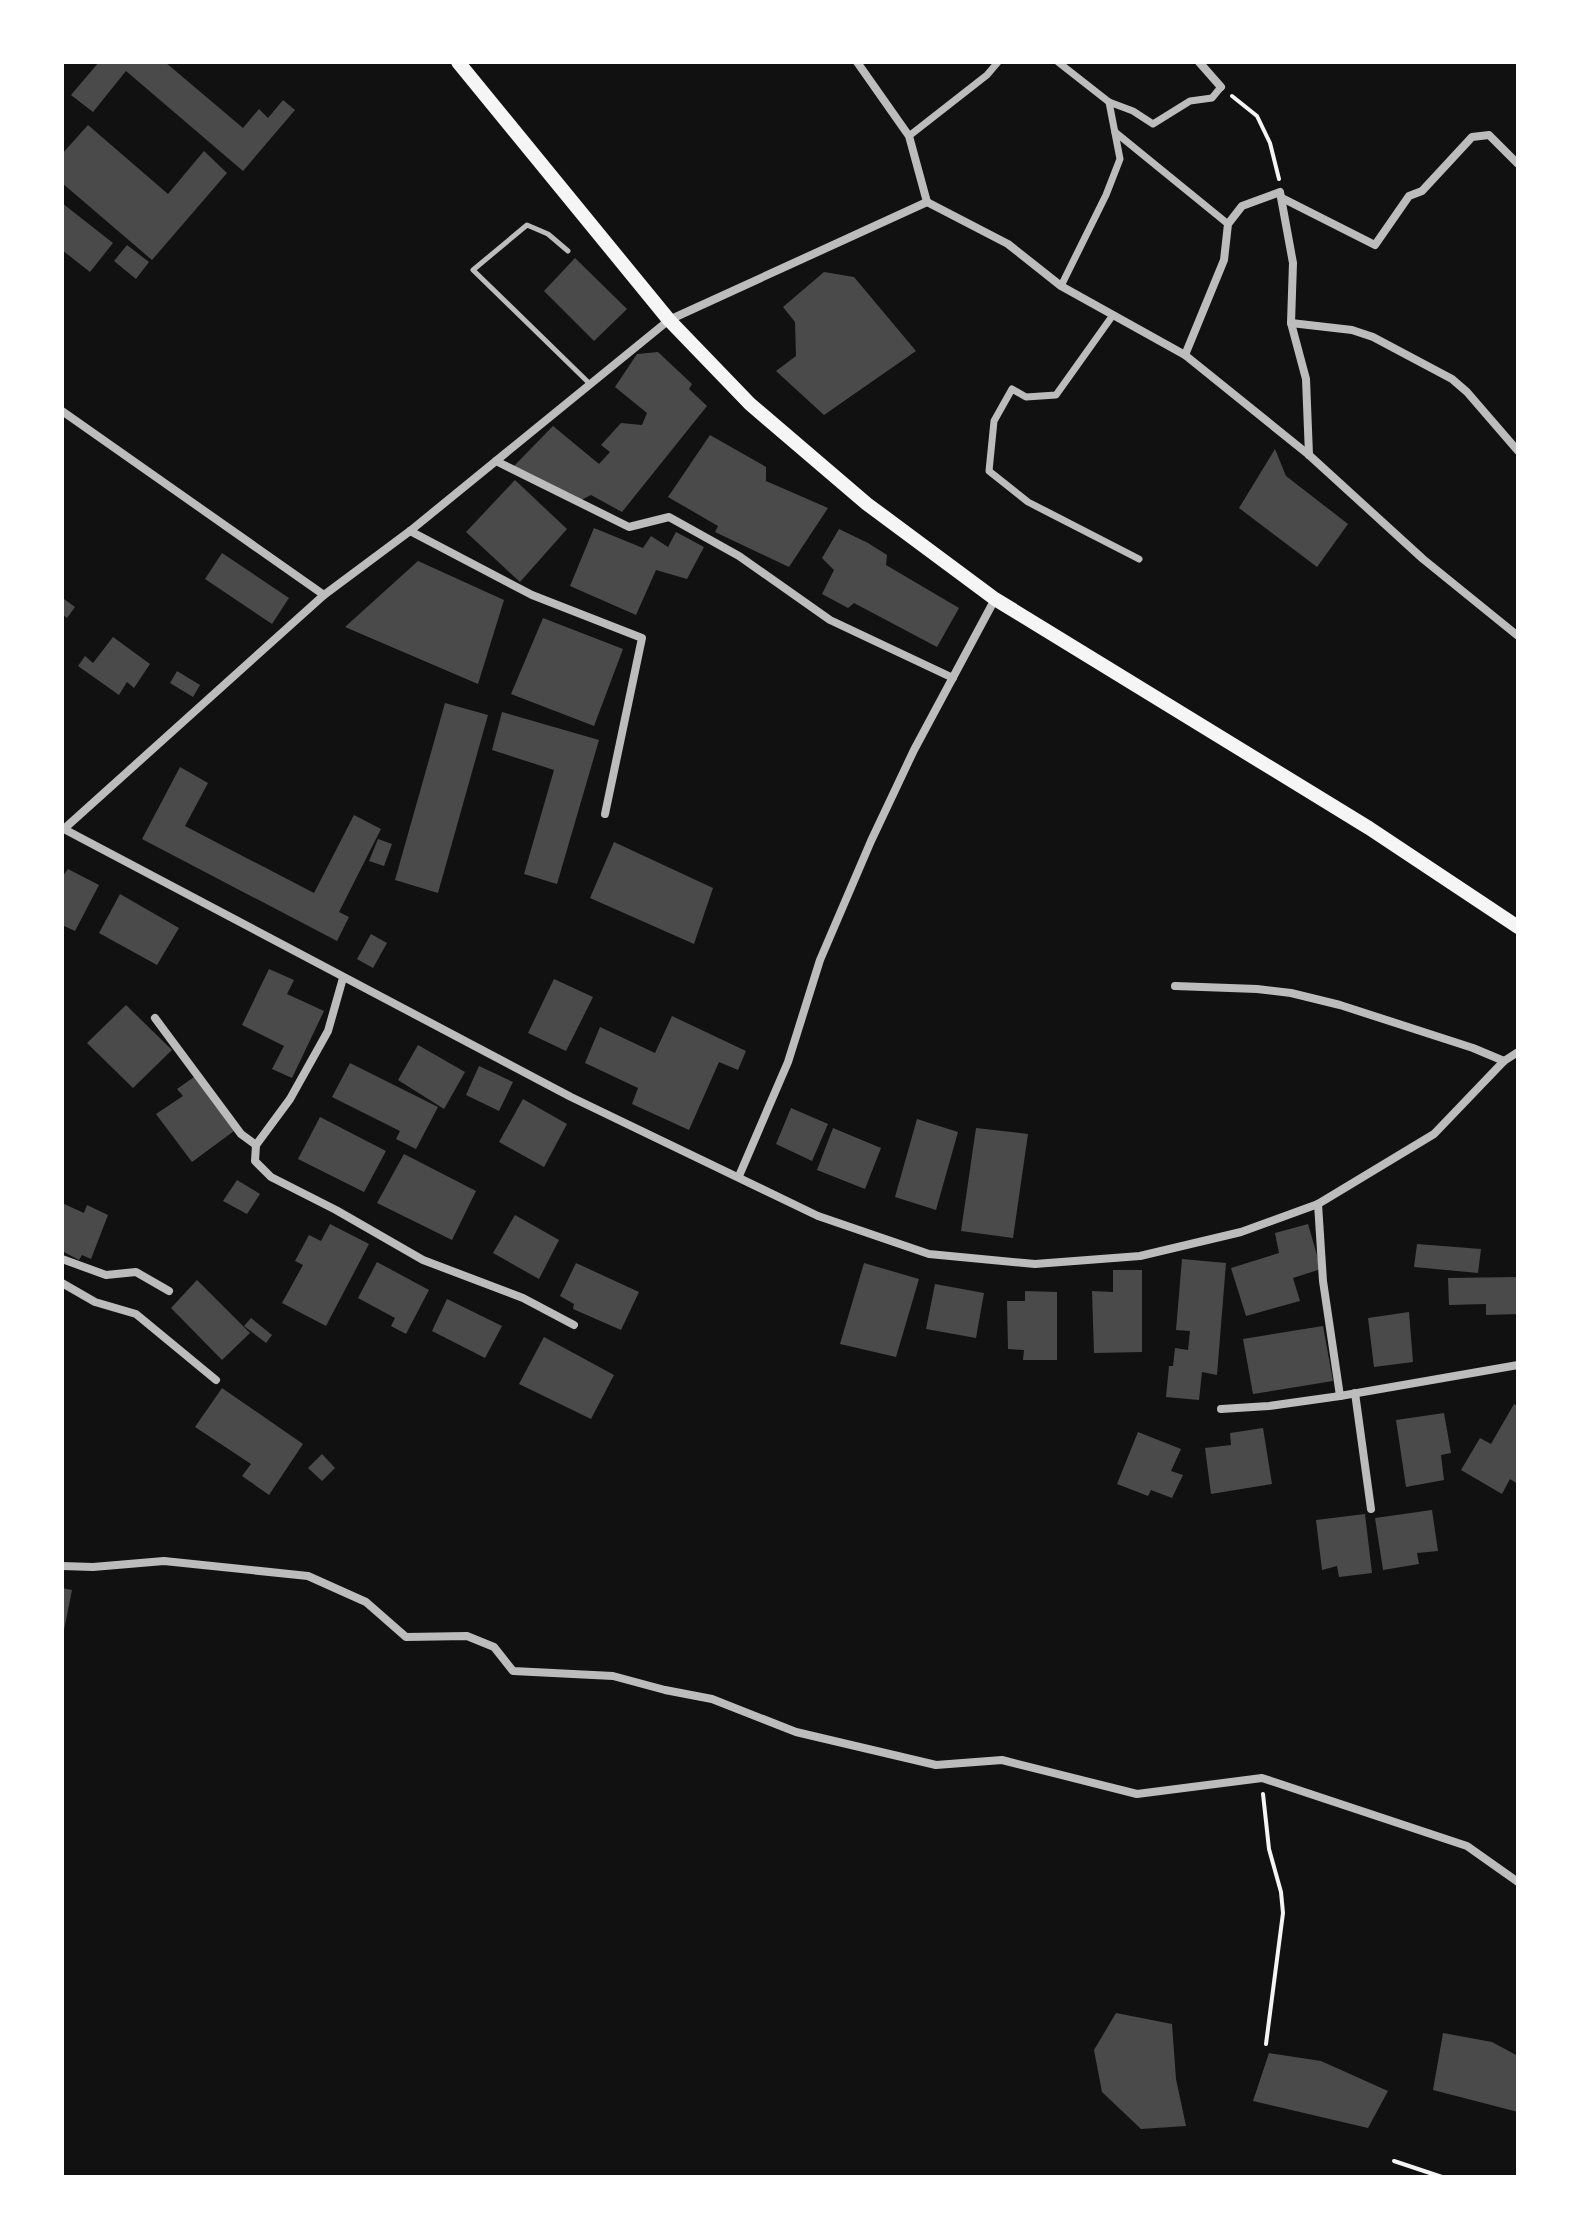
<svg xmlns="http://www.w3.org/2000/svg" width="1580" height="2239" font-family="'Crimson Pro',serif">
  <rect width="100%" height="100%" fill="#111"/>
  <g fill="#4a4a4a">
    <polygon points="99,62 165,62 243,128 259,109 268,118 283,100 295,110 243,171 126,71 93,112 71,95"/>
    <polygon points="88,125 168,194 204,151 227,173 152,260 62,183 62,154"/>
    <polygon points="62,203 113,243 90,272 62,250"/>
    <polygon points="127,245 149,262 136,279 114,261"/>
    <polygon points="575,258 627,309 594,341 544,291"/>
    <polygon points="824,272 854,277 916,351 824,415 776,371 796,356 795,322 783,307"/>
    <polygon points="658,352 692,384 689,389 707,406 622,512 591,495 579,501 513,467 553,426 599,464 610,452 601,445 621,423 642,425 647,413 615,387 637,354"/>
    <polygon points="710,435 766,467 766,481 828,508 789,567 715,532 718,526 668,497"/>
    <polygon points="1275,449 1286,476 1348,524 1317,567 1239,508"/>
    <polygon points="515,480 567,529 520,582 466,532"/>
    <polygon points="594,528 643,548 651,536 668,547 676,532 704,547 687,579 656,570 636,615 570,586"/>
    <polygon points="839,529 868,543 887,555 886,565 959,608 937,647 854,603 848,608 822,594 834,570 822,558"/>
    <polygon points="222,553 289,598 272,624 205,579"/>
    <polygon points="418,561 504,600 478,684 345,627"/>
    <polygon points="64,599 75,607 67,618 62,614"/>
    <polygon points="543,618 623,649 594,726 511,694"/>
    <polygon points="113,637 150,664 134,688 127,682 119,695 78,666 85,656 93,663"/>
    <polygon points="177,671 200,685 193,697 170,683"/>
    <polygon points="445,703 488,715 438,893 395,880"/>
    <polygon points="502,712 599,740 557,884 524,874 554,770 492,750"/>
    <polygon points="180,767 208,783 185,826 314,893 354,815 381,829 339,912 349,917 337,941 142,839"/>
    <polygon points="378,839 392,844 384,866 369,861"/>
    <polygon points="614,842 713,888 694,944 590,898"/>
    <polygon points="68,869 99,885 75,931 62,925 62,877"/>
    <polygon points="120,894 179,928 157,965 99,933"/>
    <polygon points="371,934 387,943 373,968 357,959"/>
    <polygon points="269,969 294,980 287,994 324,1011 292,1078 272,1069 284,1046 242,1025"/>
    <polygon points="554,979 593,997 566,1051 528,1033"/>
    <polygon points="126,1005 172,1050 133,1088 87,1043"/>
    <polygon points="672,1016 746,1051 738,1070 719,1062 689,1130 632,1104 638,1088 585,1063 600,1027 655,1053"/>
    <polygon points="418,1045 465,1072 444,1109 398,1080"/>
    <polygon points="350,1063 438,1107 416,1149 396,1139 400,1131 332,1097"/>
    <polygon points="479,1066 513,1082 499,1111 466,1095"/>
    <polygon points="194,1077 234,1131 192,1162 156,1114 183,1096 177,1089"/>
    <polygon points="523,1099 567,1124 544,1167 499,1142"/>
    <polygon points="791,1108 828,1124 812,1161 776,1144"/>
    <polygon points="320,1117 386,1151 364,1192 298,1159"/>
    <polygon points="917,1119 958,1132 936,1210 895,1197"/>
    <polygon points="833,1128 881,1148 865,1189 817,1170"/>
    <polygon points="976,1128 1028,1134 1013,1238 961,1231"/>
    <polygon points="404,1154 476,1191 452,1240 377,1203"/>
    <polygon points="237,1180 260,1194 247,1214 223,1201"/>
    <polygon points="62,1203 84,1213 87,1205 108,1215 91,1259 82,1255 79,1260 62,1251"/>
    <polygon points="515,1215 559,1240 539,1279 493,1253"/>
    <polygon points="330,1224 369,1244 326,1326 282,1303 303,1265 295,1261 309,1235 321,1241"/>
    <polygon points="1308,1224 1321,1269 1293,1278 1300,1301 1246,1316 1231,1268 1279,1253 1275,1233"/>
    <polygon points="1417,1244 1481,1249 1478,1273 1414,1267"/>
    <polygon points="1182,1259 1226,1263 1217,1375 1202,1372 1199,1400 1166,1397 1169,1366 1173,1366 1175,1348 1188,1350 1190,1331 1176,1330"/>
    <polygon points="377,1262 429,1290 406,1334 391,1326 395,1318 358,1298"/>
    <polygon points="576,1263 639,1292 621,1330 573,1309 574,1304 560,1296"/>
    <polygon points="864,1263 919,1279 896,1357 840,1344"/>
    <polygon points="1113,1270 1142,1270 1142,1352 1094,1353 1092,1291 1113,1292"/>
    <polygon points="1518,1277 1518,1314 1486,1315 1486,1304 1449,1305 1448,1278"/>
    <polygon points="197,1280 250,1333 222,1360 171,1308"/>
    <polygon points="935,1284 984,1293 976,1338 926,1329"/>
    <polygon points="1025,1291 1057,1292 1057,1360 1023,1360 1024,1350 1008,1349 1007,1301 1025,1301"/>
    <polygon points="447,1299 502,1326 485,1358 432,1331"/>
    <polygon points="1409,1312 1413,1362 1374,1367 1368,1318"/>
    <polygon points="251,1318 272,1335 266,1343 244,1326"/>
    <polygon points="1323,1326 1333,1381 1253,1394 1243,1339"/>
    <polygon points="544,1337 614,1375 591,1419 519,1384"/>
    <polygon points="222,1388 303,1444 269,1495 242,1476 251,1464 195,1427"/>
    <polygon points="1514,1404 1518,1407 1518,1484 1510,1479 1502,1494 1461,1470 1480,1438 1491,1444"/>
    <polygon points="1444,1413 1451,1453 1441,1455 1444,1480 1406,1487 1396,1420"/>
    <polygon points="1263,1428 1272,1484 1211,1494 1205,1448 1231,1445 1230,1433"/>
    <polygon points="1138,1432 1181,1449 1171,1471 1183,1475 1172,1498 1151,1490 1148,1496 1117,1484"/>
    <polygon points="322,1454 335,1468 322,1481 308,1468"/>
    <polygon points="1432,1510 1438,1551 1417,1553 1419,1564 1383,1570 1375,1518"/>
    <polygon points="1365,1514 1372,1573 1339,1577 1337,1566 1322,1570 1316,1520"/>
    <polygon points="62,1588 72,1590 63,1635 62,1635"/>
    <polygon points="1116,2013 1172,2024 1176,2079 1186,2126 1141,2129 1102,2092 1094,2050"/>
    <polygon points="1443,2033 1492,2042 1518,2056 1518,2112 1433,2090"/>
    <polygon points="1269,2053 1321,2061 1388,2091 1368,2128 1253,2101"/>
  </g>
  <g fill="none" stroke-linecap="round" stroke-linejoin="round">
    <g stroke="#f5f5f5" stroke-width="4">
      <polyline points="1232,96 1257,116 1270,143 1279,179"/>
      <polyline points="1263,1794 1269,1849 1281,1892 1283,1913 1266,2044"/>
      <polyline points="1394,2161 1442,2177"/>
    </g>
    <polyline stroke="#bcbcbc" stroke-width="5" points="568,251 548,234 527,225 473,270 590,384"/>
    <g stroke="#bcbcbc" stroke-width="7">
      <polyline points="1058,62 1109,102 1133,111 1153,124 1190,101 1212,98 1221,87"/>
      <polyline points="1115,132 1228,224"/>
      <polyline points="909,136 987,75 998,62"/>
      <polyline points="1061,286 1106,195 1120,159 1109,102"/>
      <polyline points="1113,315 1056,395 1026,397 1012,389 994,421 989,471 1028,502 1139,559"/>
    </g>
    <g stroke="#bcbcbc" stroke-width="8">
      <polyline points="857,62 909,136 927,202"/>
      <polyline points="1199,62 1221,87"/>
      <polyline points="1282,198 1375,245 1409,196 1422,191 1472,137 1489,135 1518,164"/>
      <polyline points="927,202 1008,244 1061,286 1185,355 1309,455 1423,559 1518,636"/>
      <polyline points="1185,355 1224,260 1228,224 1242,206 1280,192 1293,263 1291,323"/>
      <polyline points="62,411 324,595"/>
      <polyline points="1309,455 1306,379 1291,323 1352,330 1373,337 1452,379 1467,392 1518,451"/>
      <polyline points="496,461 629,527 669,517 739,556 830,620 953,678"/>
      <polyline points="410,531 532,595 642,638 605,814"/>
      <polyline points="62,828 571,1097 818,1216 929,1254 1035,1264 1140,1256 1241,1232 1318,1204 1434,1134 1504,1061 1518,1052"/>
      <polyline points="65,828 324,595 410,531 669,320 927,202"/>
      <polyline points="343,978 328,1031 290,1099 256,1145 255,1161 271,1177 336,1210 423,1260 523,1298 574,1325"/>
      <polyline points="1175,986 1257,989 1291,993 1340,1005 1473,1048 1504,1061"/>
      <polyline points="155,1018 241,1134 256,1145"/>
      <polyline points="739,1176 788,1062 820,960 871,841 914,750 995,599"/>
      <polyline points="1318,1204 1323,1281 1340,1396"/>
      <polyline points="62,1259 106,1275 136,1272 169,1291"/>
      <polyline points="62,1283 95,1302 136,1314 216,1380"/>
      <polyline points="1355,1393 1371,1509"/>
      <polyline points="1221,1409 1269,1406 1340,1396 1518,1365"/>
      <polyline points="62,1566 93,1567 164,1561 308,1576 366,1602 406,1637 467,1636 494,1647 513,1671 613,1676 665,1690 712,1699 796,1732 936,1765 1002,1760 1137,1794 1262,1778 1467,1846 1518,1882"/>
    </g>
    <polyline stroke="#f5f5f5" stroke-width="14" points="458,62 669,320 750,404 867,504 995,599 1369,828 1518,927"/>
  </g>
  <rect width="1580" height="2239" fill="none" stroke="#ffffff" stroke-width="128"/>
</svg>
